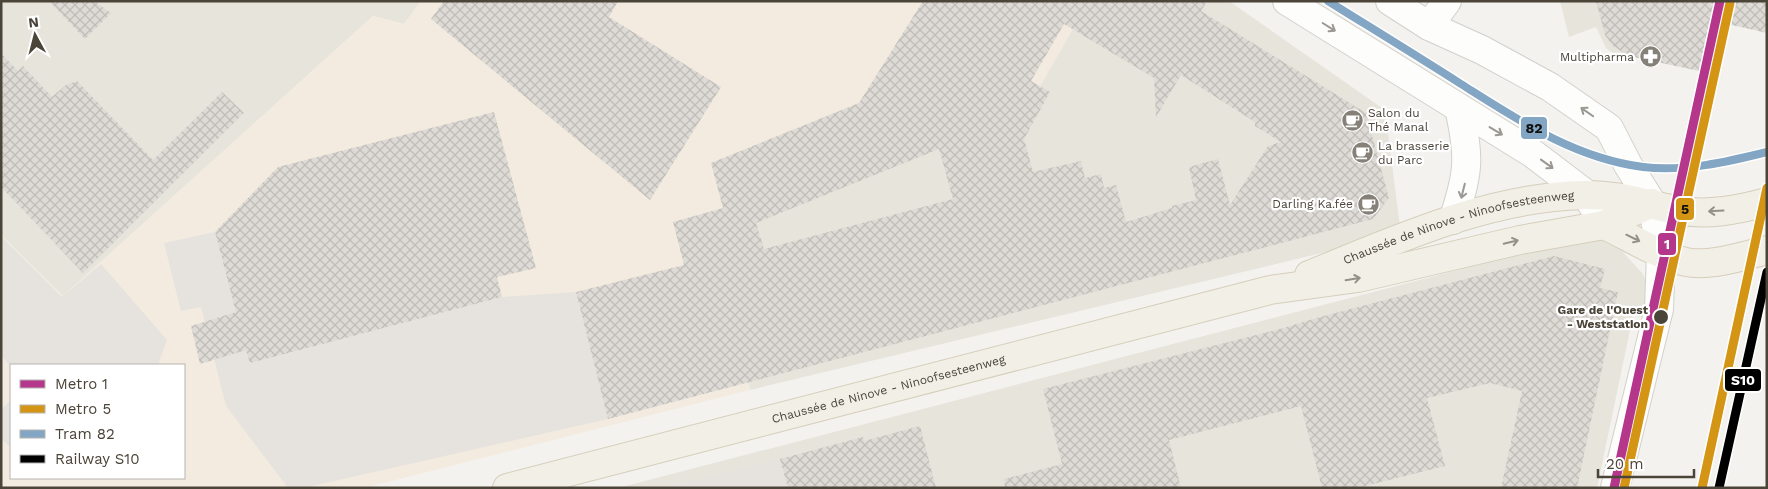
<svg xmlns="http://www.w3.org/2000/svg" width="1768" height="489" font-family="'Work Sans',sans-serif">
  <defs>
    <pattern id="building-cross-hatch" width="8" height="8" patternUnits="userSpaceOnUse" patternTransform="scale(1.25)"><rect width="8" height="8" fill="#dedbd6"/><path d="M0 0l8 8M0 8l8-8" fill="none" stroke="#c0bdb8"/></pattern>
  </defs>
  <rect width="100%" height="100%" fill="#f4f2ee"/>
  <g fill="#e7e4dc">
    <polygon points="1,1 421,1 404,24 373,16 63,296 1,235"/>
    <polygon points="1089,1 1229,1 1385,110 1401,234 750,390 709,223"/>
    <polygon points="1560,1 1662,1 1625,62 1606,48 1596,27 1569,37"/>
    <polygon points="1601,239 1620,249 1643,274 1647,284 1647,298 1642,317 1633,316 1597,488 618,488 1570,241"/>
  </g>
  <path fill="#f3ebdf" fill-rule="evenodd" d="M421 1H1089L1026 111 709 223 750 390 364 488H1V235L63 296 373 16 404 24ZM11 365H184V478H11Z"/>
  <g fill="#e6e3df">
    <polygon points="215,232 250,363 502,297 576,292 608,419 304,488 288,488 226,406 201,307 181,311 164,243"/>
    <polygon points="1,236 62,297 101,264 167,340 158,365 11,366 1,356"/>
    <polygon points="11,400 11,448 1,438 1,410"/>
    <polygon points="780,459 788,488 665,488"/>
  </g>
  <g fill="url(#building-cross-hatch)" fill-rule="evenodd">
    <polygon points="49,1 94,1 111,13 85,39"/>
    <polygon points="444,1 618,1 609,17 721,87 650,200 431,19"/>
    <path d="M923 1H1207L1201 11 1366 113 1389 198 1373 219 608 419 576 292 684 265 673 222 723 208 711 163 859 103ZM1064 24 1154 78 1156 117 1181 75 1255 122V126L1281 142 1268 146 1230 205 1218 159 1189 167 1196 200 1172 206V208L1126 222 1116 185 1104 188 1101 174 1085 178 1081 161 1033 172 1024 139 1050 92 1031 81ZM939 149 953 199 764 249 756 223Z"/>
    <polygon points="1596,1 1767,1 1767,33 1710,20 1699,71 1629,56 1613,46 1605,35"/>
    <polygon points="1,53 18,71 23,66 52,97 66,85 77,81 153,160 222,92 244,113 83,273 1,187"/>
    <polygon points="494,112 536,268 497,277 502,297 250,363 246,350 200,364 191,326 236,312 215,232 278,167"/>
    <polygon points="1554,256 1605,269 1600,288 1618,292 1577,488 1501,488 1522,391 1490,383 1427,398 1445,466 1357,488 1322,488 1301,406 1169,440 1181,488 1005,488 1004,479 1062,464 1043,389 1280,329 1320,317"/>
    <polygon points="920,426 936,488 788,488 780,459 863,437 864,441"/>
  </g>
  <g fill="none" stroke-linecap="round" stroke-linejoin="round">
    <defs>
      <g id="minor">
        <polyline points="1287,1 1532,153 1586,194 1604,225"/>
        <polyline points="1390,1 1429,26 1482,50 1550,87 1609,128 1628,165 1652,203 1661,253 1659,309 1615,488"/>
        <polyline points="1429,26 1447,1"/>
        <path d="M1453 220C1469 173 1470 157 1459 108"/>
      </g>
      <g id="major">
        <path d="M1604 225C1630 237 1657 255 1686 262 1708 267 1745 256 1767 250"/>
        <path id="s1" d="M1309 275C1396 240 1488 197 1584 195 1618 194 1644 204 1677 210 1707 216 1737 210 1767 202"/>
        <path id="s2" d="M507 488 1270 290 1358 278 1520 240 1604 225 1652 203"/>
      </g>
    </defs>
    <use href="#minor" stroke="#d2d0cb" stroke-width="30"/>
    <use href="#major" stroke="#d6cebb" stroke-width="30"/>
    <use href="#minor" stroke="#fdfdfc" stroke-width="28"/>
    <use href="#major" stroke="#f2efe6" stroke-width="28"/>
    <defs>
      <polyline id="rail-1" points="1719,488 1767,272"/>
    </defs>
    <use href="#rail-1" stroke="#fff" stroke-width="12"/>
    <use href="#rail-1" stroke="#000" stroke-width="9"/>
    <defs>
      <path id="tram-1" d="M1328 1C1373 29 1417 56 1461 84 1518 120 1574 158 1643 167 1684 172 1727 162 1767 152"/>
    </defs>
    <use href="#tram-1" stroke="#fff" stroke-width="11"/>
    <use href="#tram-1" stroke="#83a6c4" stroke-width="8"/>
    <defs>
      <polyline id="metro-1" points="1614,488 1720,1"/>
      <g id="metro-2">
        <polyline points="1624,488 1730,3"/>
        <polyline points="1702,488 1767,188"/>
      </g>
    </defs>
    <use href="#metro-1" stroke="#fff" stroke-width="12"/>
    <use href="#metro-2" stroke="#fff" stroke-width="12"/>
    <use href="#metro-1" stroke="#b5378c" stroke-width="9"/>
    <use href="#metro-2" stroke="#d49514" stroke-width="9"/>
  </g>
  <defs><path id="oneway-shaft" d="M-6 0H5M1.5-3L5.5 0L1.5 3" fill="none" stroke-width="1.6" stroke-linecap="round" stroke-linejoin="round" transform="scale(1.25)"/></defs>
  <g stroke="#9b9791">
    <use href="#oneway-shaft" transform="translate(1329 27) rotate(32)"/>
    <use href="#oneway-shaft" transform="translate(1587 112) rotate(-145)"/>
    <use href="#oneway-shaft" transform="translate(1496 131) rotate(31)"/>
    <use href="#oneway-shaft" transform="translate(1547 164) rotate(36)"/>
    <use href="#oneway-shaft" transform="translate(1463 191) rotate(104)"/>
  </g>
  <g stroke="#969187">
    <use href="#oneway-shaft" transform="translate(1716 211) rotate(177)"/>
    <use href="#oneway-shaft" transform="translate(1633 238) rotate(26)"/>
    <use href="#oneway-shaft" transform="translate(1511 242) rotate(-13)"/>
    <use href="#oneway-shaft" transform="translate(1353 279) rotate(-9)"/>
  </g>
  <defs>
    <symbol id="pharmacy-disc" viewBox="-11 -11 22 22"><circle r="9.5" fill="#868178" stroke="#fff"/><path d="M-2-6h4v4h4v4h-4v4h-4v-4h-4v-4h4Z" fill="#fff"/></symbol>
    <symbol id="cafe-disc" viewBox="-11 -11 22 22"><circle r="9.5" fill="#868178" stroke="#fff"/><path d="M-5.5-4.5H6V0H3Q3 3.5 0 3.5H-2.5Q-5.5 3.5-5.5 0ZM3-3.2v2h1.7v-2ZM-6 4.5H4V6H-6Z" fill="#fff"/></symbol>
  </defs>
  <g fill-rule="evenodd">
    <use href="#pharmacy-disc" x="1638" y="44" width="25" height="25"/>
    <use href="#cafe-disc" x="1340" y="108" width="25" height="25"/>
    <use href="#cafe-disc" x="1350" y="140" width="25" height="25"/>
    <use href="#cafe-disc" x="1356" y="192" width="25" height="25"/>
  </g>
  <circle fill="#4b4439" stroke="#fff" stroke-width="2" cx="1661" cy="317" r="8"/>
  <g text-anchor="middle" stroke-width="4.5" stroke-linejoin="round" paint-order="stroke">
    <g font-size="12" fill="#4b4439" stroke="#fff" text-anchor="end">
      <text x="1634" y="61">Multipharma</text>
      <text x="1368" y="117" text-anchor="start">Salon du<tspan x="1368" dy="14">Thé Manal</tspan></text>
      <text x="1378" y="150" text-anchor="start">La brasserie<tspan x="1378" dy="14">du Parc</tspan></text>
      <text x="1353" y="208">Darling Ka.fée</text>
    </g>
    <g font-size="12" fill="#4b4439" stroke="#fff">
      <text dy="4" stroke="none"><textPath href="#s1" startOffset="158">Chaussée de Ninove - Ninoofsesteenweg</textPath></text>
      <text dy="4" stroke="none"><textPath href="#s2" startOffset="394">Chaussée de Ninove - Ninoofsesteenweg</textPath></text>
    </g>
    <g font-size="12" font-weight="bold" fill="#4b4439" stroke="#fff" text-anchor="end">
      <text x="1648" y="314">Gare de l'Ouest<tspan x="1648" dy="14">- Weststation</tspan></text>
    </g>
  </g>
  <g stroke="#fff" stroke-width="2">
    <rect x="1520" y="116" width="28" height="24" rx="5" fill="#83a6c4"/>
    <rect x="1675" y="197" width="20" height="24" rx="5" fill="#d49514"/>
    <rect x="1657" y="232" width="20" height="24" rx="5" fill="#b5378c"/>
    <rect x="1724" y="368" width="38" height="24" rx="5" fill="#000"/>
  </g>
  <g font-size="14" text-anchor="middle" font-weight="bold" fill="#fff">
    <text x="1667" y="249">1</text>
    <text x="1743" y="385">S10</text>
  </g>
  <g font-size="14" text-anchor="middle" font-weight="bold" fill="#111">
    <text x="1534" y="133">82</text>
    <text x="1685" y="214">5</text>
  </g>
  <rect width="1768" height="489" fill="none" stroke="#4b4439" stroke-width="5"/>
  <rect x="10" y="364" width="175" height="115" fill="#ffffff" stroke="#b7b4b0"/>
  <rect x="20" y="380" width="25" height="8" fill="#b5378c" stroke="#b7b4b0"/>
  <text x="55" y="389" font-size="15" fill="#4b4439">Metro 1</text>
  <rect x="20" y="405" width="25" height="8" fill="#d49514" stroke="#b7b4b0"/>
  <text x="55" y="414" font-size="15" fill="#4b4439">Metro 5</text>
  <rect x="20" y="430" width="25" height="8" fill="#83a6c4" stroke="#b7b4b0"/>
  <text x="55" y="439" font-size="15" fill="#4b4439">Tram 82</text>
  <rect x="20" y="455" width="25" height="8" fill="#000000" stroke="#b7b4b0"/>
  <text x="55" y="464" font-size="15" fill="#4b4439">Railway S10</text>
  <g transform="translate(35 35) rotate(353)" stroke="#ffffff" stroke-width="4" paint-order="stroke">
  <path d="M0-4L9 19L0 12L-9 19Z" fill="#4b4439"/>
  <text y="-8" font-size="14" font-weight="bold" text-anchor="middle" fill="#4b4439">N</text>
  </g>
  <path d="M1598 469v8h96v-8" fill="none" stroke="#4b4439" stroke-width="2.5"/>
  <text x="1606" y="469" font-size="15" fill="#4b4439" stroke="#ffffff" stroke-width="4" paint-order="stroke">20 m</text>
</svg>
